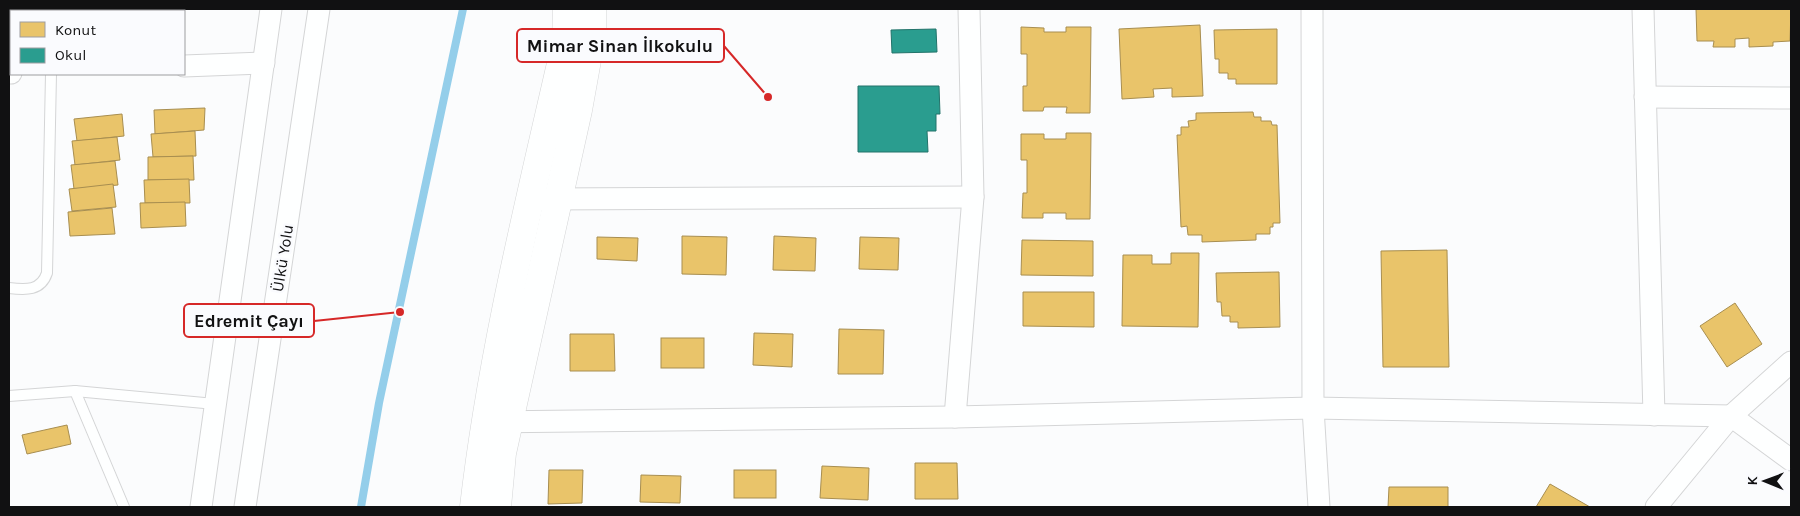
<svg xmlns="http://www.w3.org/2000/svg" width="1800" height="516" font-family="Karla,sans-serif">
  <rect width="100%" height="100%" fill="#fbfcfd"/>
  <g fill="#e9c46a" stroke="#a88e50">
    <polygon points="86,9 109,9 110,11 87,11"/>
    <polygon points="109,9 135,9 135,11 110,11"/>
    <rect x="135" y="9" width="24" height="2"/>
    <polygon points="159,9 183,9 184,11 159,11"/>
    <polygon points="1696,9 1791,9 1790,41 1773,42 1773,46 1749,47 1749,38 1735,39 1735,47 1713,47 1714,41 1697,41"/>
    <polygon points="1200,25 1203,96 1172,97 1172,88 1153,89 1154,97 1122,99 1119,29"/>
    <polygon points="1021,27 1044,28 1044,32 1066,32 1066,27 1091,27 1090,113 1066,113 1067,107 1044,107 1043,111 1023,111 1023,86 1027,86 1027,54 1021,54"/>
    <polygon points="1277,29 1277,84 1236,84 1236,79 1228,79 1228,73 1219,73 1219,59 1215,59 1214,30"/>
    <polygon points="205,108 204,130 155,134 154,110"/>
    <polygon points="1253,112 1254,117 1261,117 1261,121 1271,121 1272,125 1277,125 1280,223 1273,223 1273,227 1270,227 1270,234 1256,234 1256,240 1202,242 1202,235 1188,235 1187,226 1181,227 1177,135 1181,135 1181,127 1189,127 1188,121 1196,120 1196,113"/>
    <polygon points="122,114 124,136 77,141 74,119"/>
    <polygon points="195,131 196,156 153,157 151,134"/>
    <polygon points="1066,133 1091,133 1090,219 1066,219 1066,213 1043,213 1043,218 1022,218 1023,193 1027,193 1027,160 1021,160 1021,134 1044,134 1044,139 1066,139"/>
    <polygon points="117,137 120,160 75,165 72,141"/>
    <polygon points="193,156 194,180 148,180 148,157"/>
    <polygon points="115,161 118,185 74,189 71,165"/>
    <polygon points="189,179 190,203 145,203 144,180"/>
    <polygon points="113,184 116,207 72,211 69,189"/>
    <polygon points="185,202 186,226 141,228 140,203"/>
    <polygon points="112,208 115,234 70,236 68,212"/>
    <polygon points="682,236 727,237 726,275 682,274"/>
    <polygon points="774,236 816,238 815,271 773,270"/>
    <polygon points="597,237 638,238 637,261 597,259"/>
    <polygon points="860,237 899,238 898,270 859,269"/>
    <polygon points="1022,240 1093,241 1093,276 1021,275"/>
    <polygon points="1447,250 1449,367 1383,367 1381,251"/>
    <polygon points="1171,253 1199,253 1198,327 1122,326 1123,255 1152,255 1152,264 1171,264"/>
    <polygon points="1279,272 1280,327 1238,328 1238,322 1230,322 1230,316 1222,316 1221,302 1217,302 1216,273"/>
    <polygon points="1023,292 1094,292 1094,327 1023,326"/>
    <polygon points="1735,303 1762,344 1727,367 1700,326"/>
    <polygon points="839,329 884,330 883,374 838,374"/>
    <polygon points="754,333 793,334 792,367 753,365"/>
    <polygon points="570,334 614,334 615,371 570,371"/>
    <rect x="661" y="338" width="43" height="30"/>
    <polygon points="67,425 71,444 27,454 22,435"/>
    <polygon points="915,463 957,463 958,499 915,499"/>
    <polygon points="822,466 869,468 868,500 820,498"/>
    <polygon points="549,470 583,470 582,503 548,504"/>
    <rect x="734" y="470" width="42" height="28"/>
    <polygon points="641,475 681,476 680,503 640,502"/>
    <polygon points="1550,484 1590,507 1536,507"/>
    <polygon points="1389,487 1448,487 1448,507 1388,507"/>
  </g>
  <g fill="#2a9d8f" stroke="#22736a">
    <polygon points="936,29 937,52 892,53 891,30"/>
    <polygon points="858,86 939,86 940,114 936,114 936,131 927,131 928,152 858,152"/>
  </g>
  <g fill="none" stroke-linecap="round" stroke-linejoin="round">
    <polyline stroke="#94ceea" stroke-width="8" points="361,507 379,403 463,9"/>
    <defs>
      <g id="lane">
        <path d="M9 288C26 290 41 291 47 273L51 74"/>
        <polyline points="75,391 124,507"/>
        <polyline points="9,396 75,391 215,404"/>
      </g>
      <g id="street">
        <polyline points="969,9 973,197 955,417 1313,408 1731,416 1791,460"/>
        <polyline points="1312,9 1313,408 1319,507"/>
        <polyline points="1643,9 1654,415"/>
        <polyline points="9,12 11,16"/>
        <polyline points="184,66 264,63"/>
        <polyline points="9,73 11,73"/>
        <polyline points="1645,97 1791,98"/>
        <polyline points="544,199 973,197"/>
        <polyline points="496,422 955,417"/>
        <polyline points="201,507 271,9"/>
        <polyline points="245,507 319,9"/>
        <polyline points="1656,507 1731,416 1791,362"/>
      </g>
      <g id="secondary">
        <path d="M474 507C492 350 531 196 566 42L567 9"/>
        <polyline points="497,507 502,453 578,110 592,32 592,9"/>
      </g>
    </defs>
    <use href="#lane" stroke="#d4d5d6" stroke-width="12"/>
    <use href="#street" stroke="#d4d5d6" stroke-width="23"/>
    <use href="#secondary" stroke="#d4d5d6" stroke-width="29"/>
    <use href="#lane" stroke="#feffff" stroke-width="10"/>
    <use href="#street" stroke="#feffff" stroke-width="21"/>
    <use href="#secondary" stroke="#feffff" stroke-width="28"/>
  </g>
  <g text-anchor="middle" stroke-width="5" stroke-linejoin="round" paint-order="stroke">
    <g font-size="16" fill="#111112" stroke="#fafbfe">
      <text transform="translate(282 258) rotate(-81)" y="6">Ülkü Yolu</text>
    </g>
  </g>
  <path fill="none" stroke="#d62828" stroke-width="2" d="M768 97L724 46M400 312L314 321"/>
  <g fill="#d62828" stroke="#fafbfe" stroke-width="2">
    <circle cx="768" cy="97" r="5"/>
    <circle cx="400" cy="312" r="5"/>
  </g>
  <g fill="#fafbfe" stroke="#d62828" stroke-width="2">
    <rect x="517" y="29" width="207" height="33" rx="5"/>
    <rect x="184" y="304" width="130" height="33" rx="5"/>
  </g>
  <g font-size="18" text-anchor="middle" font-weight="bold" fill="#111112">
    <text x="620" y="52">Mimar Sinan İlkokulu</text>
    <text x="249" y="327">Edremit Çayı</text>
  </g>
  <rect width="1800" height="516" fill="none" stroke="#111112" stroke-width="20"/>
  <rect x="10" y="10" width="175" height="65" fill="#fafbfe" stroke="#9d9da0"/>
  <rect x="20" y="22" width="25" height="15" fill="#e9c46a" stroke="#9d9da0"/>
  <text x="55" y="35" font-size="15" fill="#111112">Konut</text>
  <rect x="20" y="48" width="25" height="15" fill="#2a9d8f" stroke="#9d9da0"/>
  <text x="55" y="60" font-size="15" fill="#111112">Okul</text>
  <g transform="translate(1765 481) rotate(271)" stroke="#fafbfe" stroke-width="4" paint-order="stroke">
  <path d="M0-4L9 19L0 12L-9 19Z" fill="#111112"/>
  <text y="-8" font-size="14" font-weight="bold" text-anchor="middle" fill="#111112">K</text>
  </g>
</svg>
